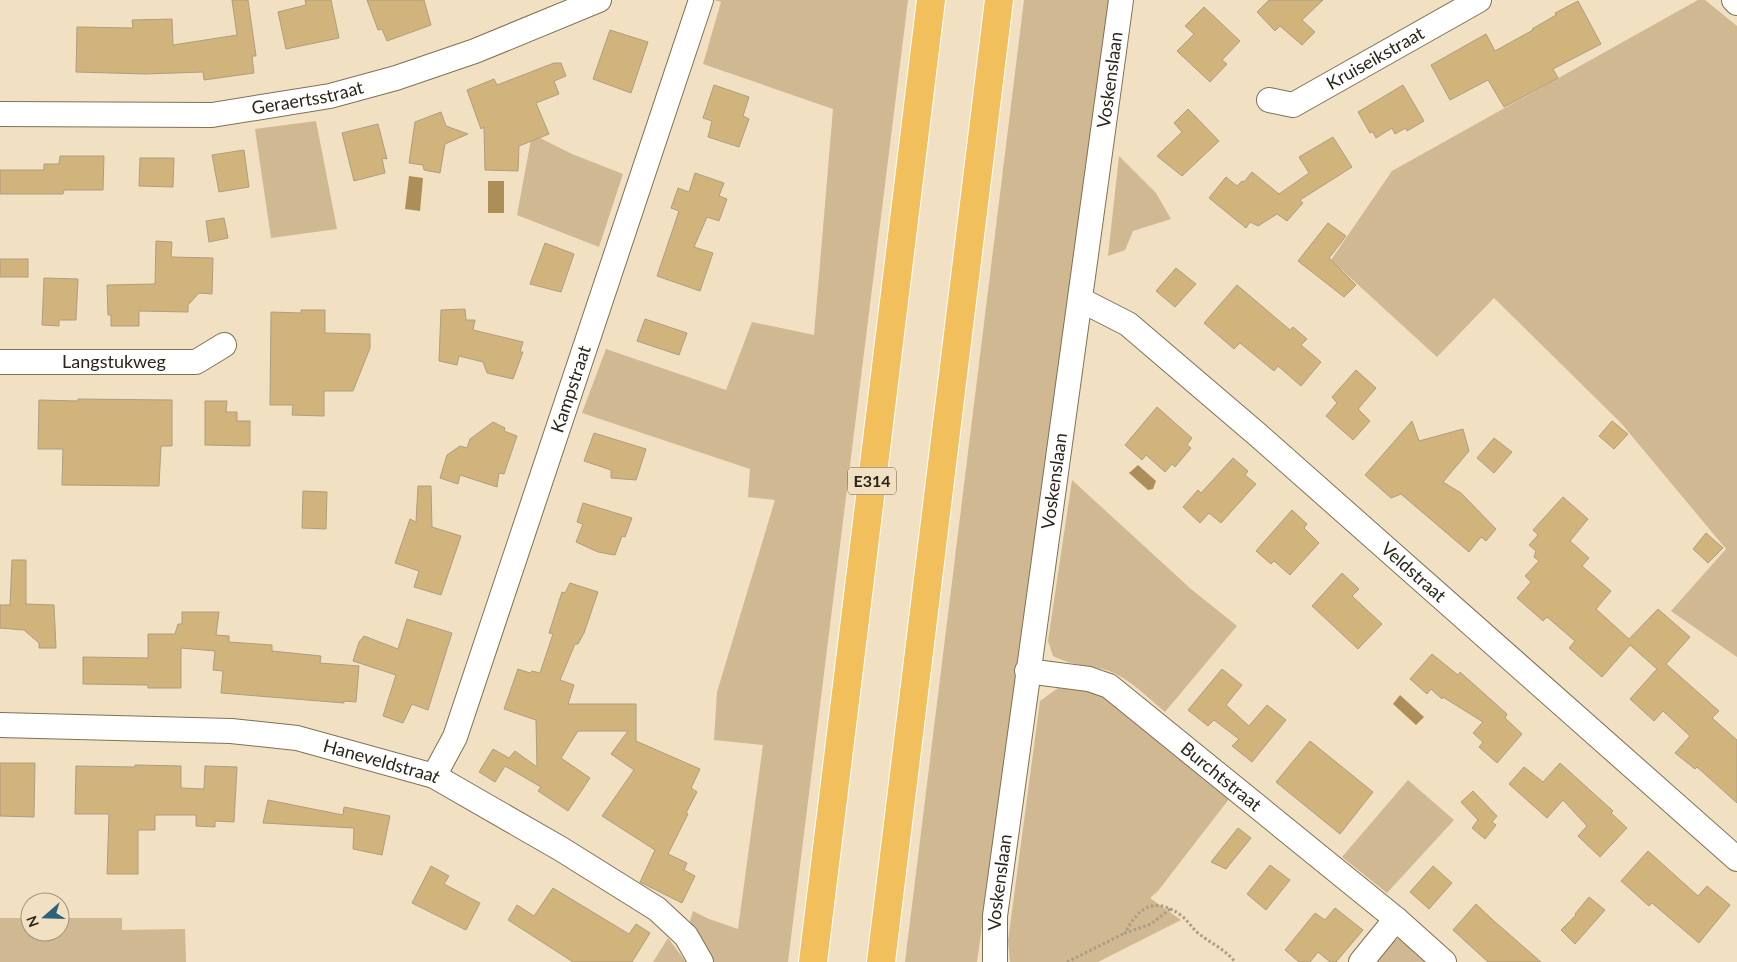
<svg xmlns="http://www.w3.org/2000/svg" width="1737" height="962" font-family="Lato,sans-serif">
  <rect width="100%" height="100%" fill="#f1e0c1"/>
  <g fill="#cfb892">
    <polygon points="714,0 908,0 788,962 711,962 706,947 689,924 693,911 709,919 738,929 763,745 714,740 717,692 775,500 748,497 750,469 582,413 606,349 726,390 752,322 814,335 833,109 703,64 721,2"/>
    <polygon points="1024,0 1109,0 977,962 905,962"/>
    <polygon points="1698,0 1705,0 1737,26 1737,657 1671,611 1726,549 1621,423 1494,298 1437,357 1331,260 1392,171"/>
    <polygon points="316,121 337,229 271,238 255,129"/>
    <polygon points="532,134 572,154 623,174 599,247 517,215"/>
    <polygon points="1119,156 1156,193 1171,219 1133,231 1125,250 1108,256"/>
    <path d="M1072 480 1191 589 1237 626 1165 712C1148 698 1130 679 1109 671 1089 664 1075 667 1053 656L1048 641Z"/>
    <polygon points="1058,688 1081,689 1108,697 1148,734 1229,799 1158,891 1150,898 1181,920 1098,962 1010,962 1008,941 1040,701"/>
    <polygon points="1408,780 1454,820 1387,893 1342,857"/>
    <polygon points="0,918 30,918 30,932 60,932 60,918 122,918 122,930 185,929 186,962 0,962"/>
    <polygon points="668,938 686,962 653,962"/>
    <polygon points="1404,938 1431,962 1376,962 1388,941"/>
  </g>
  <g fill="#ac8e59">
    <polygon points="409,176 423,178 420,211 405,209"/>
    <rect x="488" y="181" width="16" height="32"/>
    <polygon points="1138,465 1156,481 1153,489 1148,490 1129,473"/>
    <polygon points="1400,695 1424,717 1416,725 1393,704"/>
  </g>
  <g fill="#d1b37c" stroke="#ae9e81">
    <polygon points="232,0 248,0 256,56 252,56 254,73 204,80 203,72 146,74 76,72 77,27 133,28 132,20 172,19 173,45 237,35"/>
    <polygon points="305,0 331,0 339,38 286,49 278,12 306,5"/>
    <polygon points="367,0 424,0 431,25 387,41 382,29 378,30"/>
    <polygon points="1269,0 1323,0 1302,20 1315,32 1302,45 1280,26 1275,31 1257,12"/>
    <polygon points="1578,1 1601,44 1553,69 1558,78 1504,107 1488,80 1450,100 1431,65 1486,34 1495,51 1533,30 1532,29 1556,15 1555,13"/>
    <polygon points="1204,7 1240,41 1222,60 1227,64 1210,82 1177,51 1194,34 1185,26"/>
    <polygon points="610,30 648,42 631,93 593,79"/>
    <polygon points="554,63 561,63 566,76 554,81 559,94 536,103 549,134 519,146 518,171 485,170 484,127 481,129 467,90 494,79 497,85"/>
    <polygon points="714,85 749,97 743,116 749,119 739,147 708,137 712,121 703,118"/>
    <polygon points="1403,85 1424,121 1407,131 1406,128 1395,134 1392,128 1376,138 1373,132 1370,133 1358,112"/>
    <polygon points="1188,109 1219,141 1182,176 1157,156 1182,132 1174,123"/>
    <polygon points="441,112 446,126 468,134 445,144 440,173 424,170 423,165 409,163 415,122"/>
    <polygon points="378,124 387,159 382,158 385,173 354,181 342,133"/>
    <polygon points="1333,137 1352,167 1300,200 1303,203 1287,221 1277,214 1258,226 1250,222 1246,228 1209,198 1226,177 1237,186 1242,181 1244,182 1252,172 1279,194 1309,173 1299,157"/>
    <polygon points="244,150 249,187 219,192 212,155"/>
    <polygon points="60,156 104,156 103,190 64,190 63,194 0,194 0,170 44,170 44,164 59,164"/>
    <polygon points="140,158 174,158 173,187 139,186"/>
    <polygon points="695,173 724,183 719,196 727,199 719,221 707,217 694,247 713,253 700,291 657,276 679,211 671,208 678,188 689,192"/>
    <polygon points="224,218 228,238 209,242 206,221"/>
    <polygon points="1328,223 1346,236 1329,258 1356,285 1344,297 1298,261"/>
    <polygon points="156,241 172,242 171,257 213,258 212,294 199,293 188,305 188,312 139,311 139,326 111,326 111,315 108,315 107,285 155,284"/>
    <polygon points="545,243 574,254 561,292 530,284"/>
    <rect x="0" y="259" width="28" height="18"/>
    <polygon points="1176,268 1196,284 1175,307 1156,291"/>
    <polygon points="44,278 78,279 76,320 59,320 59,326 42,325"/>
    <polygon points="1237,285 1290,330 1293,327 1307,339 1301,345 1321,362 1301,386 1278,366 1274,371 1240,343 1234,349 1204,323"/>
    <polygon points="465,309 466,320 475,320 473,330 523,342 520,352 523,352 513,379 487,373 483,362 459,356 457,365 439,361 441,310"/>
    <polygon points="301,310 325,310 325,333 370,334 370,348 353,391 324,391 324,416 292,415 293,405 270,405 271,312 301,313"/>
    <polygon points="645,319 687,333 679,355 637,341"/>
    <polygon points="1356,370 1376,388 1358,409 1370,421 1353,440 1326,416 1337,403 1332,397"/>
    <polygon points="78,399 172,400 172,446 161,446 159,486 62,485 63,449 38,449 39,400 78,401"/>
    <polygon points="205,401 227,401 226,412 237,412 237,421 250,421 250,446 205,445"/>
    <polygon points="1157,407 1192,438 1187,445 1191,448 1175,467 1172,464 1165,472 1146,455 1142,460 1125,445"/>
    <polygon points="1412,421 1419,441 1463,429 1469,451 1443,482 1461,493 1496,529 1486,541 1481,537 1469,552 1401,494 1391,498 1365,475"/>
    <polygon points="1612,421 1628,434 1614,449 1599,436"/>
    <polygon points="493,422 505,428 504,431 517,436 504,474 499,473 497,487 460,475 458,484 440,478 447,455 460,446 467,448 470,439"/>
    <polygon points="594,433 646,449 636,480 611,478 611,470 584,461"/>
    <polygon points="1494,438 1512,452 1494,473 1477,458"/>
    <polygon points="1233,458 1248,471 1245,475 1256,484 1221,523 1209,513 1200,523 1183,507 1198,490 1201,493"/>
    <polygon points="418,486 431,486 432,527 461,536 441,595 414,587 419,571 395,563 410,519 416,522"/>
    <polygon points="303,491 327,492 326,529 302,528"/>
    <polygon points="1563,497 1588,519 1570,541 1589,558 1582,566 1611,591 1596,609 1629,639 1658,609 1690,637 1666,664 1719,711 1712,718 1737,740 1737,803 1697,767 1695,769 1675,753 1690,736 1663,711 1654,721 1630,699 1657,669 1630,645 1602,677 1569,648 1575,641 1547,617 1543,621 1517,598 1531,582 1525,576 1539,561 1534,557 1536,551 1529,545 1538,535 1533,530"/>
    <polygon points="583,503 632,518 625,537 622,536 615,555 598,552 576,542 583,524 577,522"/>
    <polygon points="1292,510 1307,524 1304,528 1319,543 1290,575 1274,561 1271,564 1256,551"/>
    <polygon points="1706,533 1723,548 1708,563 1693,549"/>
    <polygon points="12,560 26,560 26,604 54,605 56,648 39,648 39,643 24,630 0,628 0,605 10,605"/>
    <polygon points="1342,573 1359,589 1352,596 1382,624 1358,649 1312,606"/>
    <polygon points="570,583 598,592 584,633 578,644 575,644 560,680 574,685 568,704 636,704 636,741 700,769 691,788 697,792 686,813 688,814 668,854 687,863 684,870 695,876 682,903 640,882 655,850 602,816 634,770 611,754 628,731 578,731 561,758 590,778 568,811 538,791 541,787 505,766 495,782 479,772 493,749 509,758 515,751 537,767 536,720 504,709 518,669 530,673 532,671 540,673 553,634 549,633 562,592 565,593"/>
    <polygon points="182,612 219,612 216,635 229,636 229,642 272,645 272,651 321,656 320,663 359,666 356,702 344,701 344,703 221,693 223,671 213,670 215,651 181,648 181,688 148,688 148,685 83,684 83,657 148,658 148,634 175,634 178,624 182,624"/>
    <polygon points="407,619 452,633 428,710 412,704 403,723 383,716 396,675 353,661 359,642 364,636 398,649"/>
    <polygon points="1432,654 1458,675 1460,672 1507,714 1505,718 1522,734 1497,763 1479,747 1483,742 1473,733 1483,722 1443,697 1442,699 1431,689 1427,694 1410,679"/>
    <polygon points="1222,669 1242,685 1226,705 1249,726 1267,705 1286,720 1252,762 1232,746 1239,739 1214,720 1208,726 1188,710"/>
    <polygon points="1310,741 1373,792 1340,834 1276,782"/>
    <polygon points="0,763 35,763 34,817 0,816"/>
    <polygon points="1560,763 1613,811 1611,813 1627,828 1600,857 1578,836 1587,826 1563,800 1547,818 1509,784 1524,767 1543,782"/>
    <polygon points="135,765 181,766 181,788 204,789 205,766 237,767 234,822 215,821 215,827 196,826 196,815 155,815 155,830 138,830 138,874 107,874 109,814 75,814 76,766 135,767"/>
    <polygon points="1473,791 1497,816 1492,822 1496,825 1485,839 1472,828 1478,820 1461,802"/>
    <polygon points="268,800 343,815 344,807 390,816 382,855 353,849 354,828 263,823"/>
    <polygon points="1238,828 1251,838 1226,869 1211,862"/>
    <polygon points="1648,851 1698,896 1707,886 1730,905 1699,943 1652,903 1649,906 1621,881"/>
    <polygon points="1270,865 1290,880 1266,910 1247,894"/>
    <polygon points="431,866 449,876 444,884 480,903 466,930 412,903"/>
    <polygon points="1433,866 1452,883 1429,909 1410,892"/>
    <polygon points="553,888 629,934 636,924 650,933 632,962 573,962 508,920 517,905 534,916"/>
    <polygon points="1589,897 1605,910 1575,944 1561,930 1576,915 1575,914"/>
    <polygon points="1476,904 1494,921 1541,962 1488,962 1453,930"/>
    <polygon points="1335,908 1363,930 1336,962 1330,962 1318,952 1310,962 1299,962 1285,950 1315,913 1325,920"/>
  </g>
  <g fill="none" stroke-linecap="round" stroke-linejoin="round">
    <defs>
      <g id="street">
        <polyline points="1734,0 1737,3"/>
        <path id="s1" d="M1269 100 1293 105 1479 0"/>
        <path id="s2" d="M0 114 212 115 330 96 396 78 475 51 599 0"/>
        <path id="s3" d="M1081 300 1128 324 1258 435 1737 859"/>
        <path id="s4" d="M0 362H196L224 345"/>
        <path id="s5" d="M1027 671 1089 679 1109 686 1396 919 1444 962"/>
        <path id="s6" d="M0 725 231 731 297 738 434 776 561 849 657 909 686 936 701 962"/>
        <path id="s7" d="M434 776 455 737 701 0"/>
        <path id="s8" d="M995 962V916C1035 611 1080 306 1121 0"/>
        <polyline points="1361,962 1396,919"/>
      </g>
      <g id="highway">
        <polyline points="813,962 931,0"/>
        <polyline points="881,962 999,0"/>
      </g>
    </defs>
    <use href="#street" stroke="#807155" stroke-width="26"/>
    <use href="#highway" stroke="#fff" stroke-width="30"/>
    <g stroke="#aa9d85" stroke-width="3" stroke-dasharray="2.5 2.5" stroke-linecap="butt">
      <path d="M1170 909 1151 924 1125 933C1139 906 1155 896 1182 916 1188 921 1192 928 1198 933 1210 943 1225 949 1235 962"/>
      <polyline points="1067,962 1125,933"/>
    </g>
    <use href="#street" stroke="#fff" stroke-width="24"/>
    <use href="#highway" stroke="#f2bf5d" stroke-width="28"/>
  </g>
  <g text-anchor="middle" stroke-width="4" stroke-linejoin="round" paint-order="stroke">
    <rect fill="#f1e0c1" stroke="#675d4c" stroke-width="1" x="848" y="467.5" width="48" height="27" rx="4"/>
    <g font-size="16" font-weight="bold" fill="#2c251a">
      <text x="872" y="487">E314</text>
    </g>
    <g font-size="18" fill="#2c251a" stroke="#f1e0c1">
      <text dy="6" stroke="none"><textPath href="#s1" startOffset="119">Kruiseikstraat</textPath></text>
      <text dy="6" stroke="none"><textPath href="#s8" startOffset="890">Voskenslaan</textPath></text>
      <text dy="6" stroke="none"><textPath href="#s2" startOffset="309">Geraertsstraat</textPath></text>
      <text dy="6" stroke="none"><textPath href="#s4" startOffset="114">Langstukweg</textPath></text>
      <text dy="6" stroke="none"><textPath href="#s7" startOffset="411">Kampstraat</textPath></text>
      <text dy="6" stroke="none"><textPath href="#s8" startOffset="485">Voskenslaan</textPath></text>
      <text dy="6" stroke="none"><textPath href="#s3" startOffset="431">Veldstraat</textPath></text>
      <text dy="6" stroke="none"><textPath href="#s6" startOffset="385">Haneveldstraat</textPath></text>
      <text dy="6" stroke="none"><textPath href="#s5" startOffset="228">Burchtstraat</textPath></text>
      <text dy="6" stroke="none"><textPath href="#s8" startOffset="80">Voskenslaan</textPath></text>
    </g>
  </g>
  <g transform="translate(45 917) rotate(250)"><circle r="24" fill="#f1e0c1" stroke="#a2957e"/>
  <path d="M0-4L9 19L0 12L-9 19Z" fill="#2b627d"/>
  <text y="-8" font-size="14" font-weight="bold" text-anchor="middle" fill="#2c251a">N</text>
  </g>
</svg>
